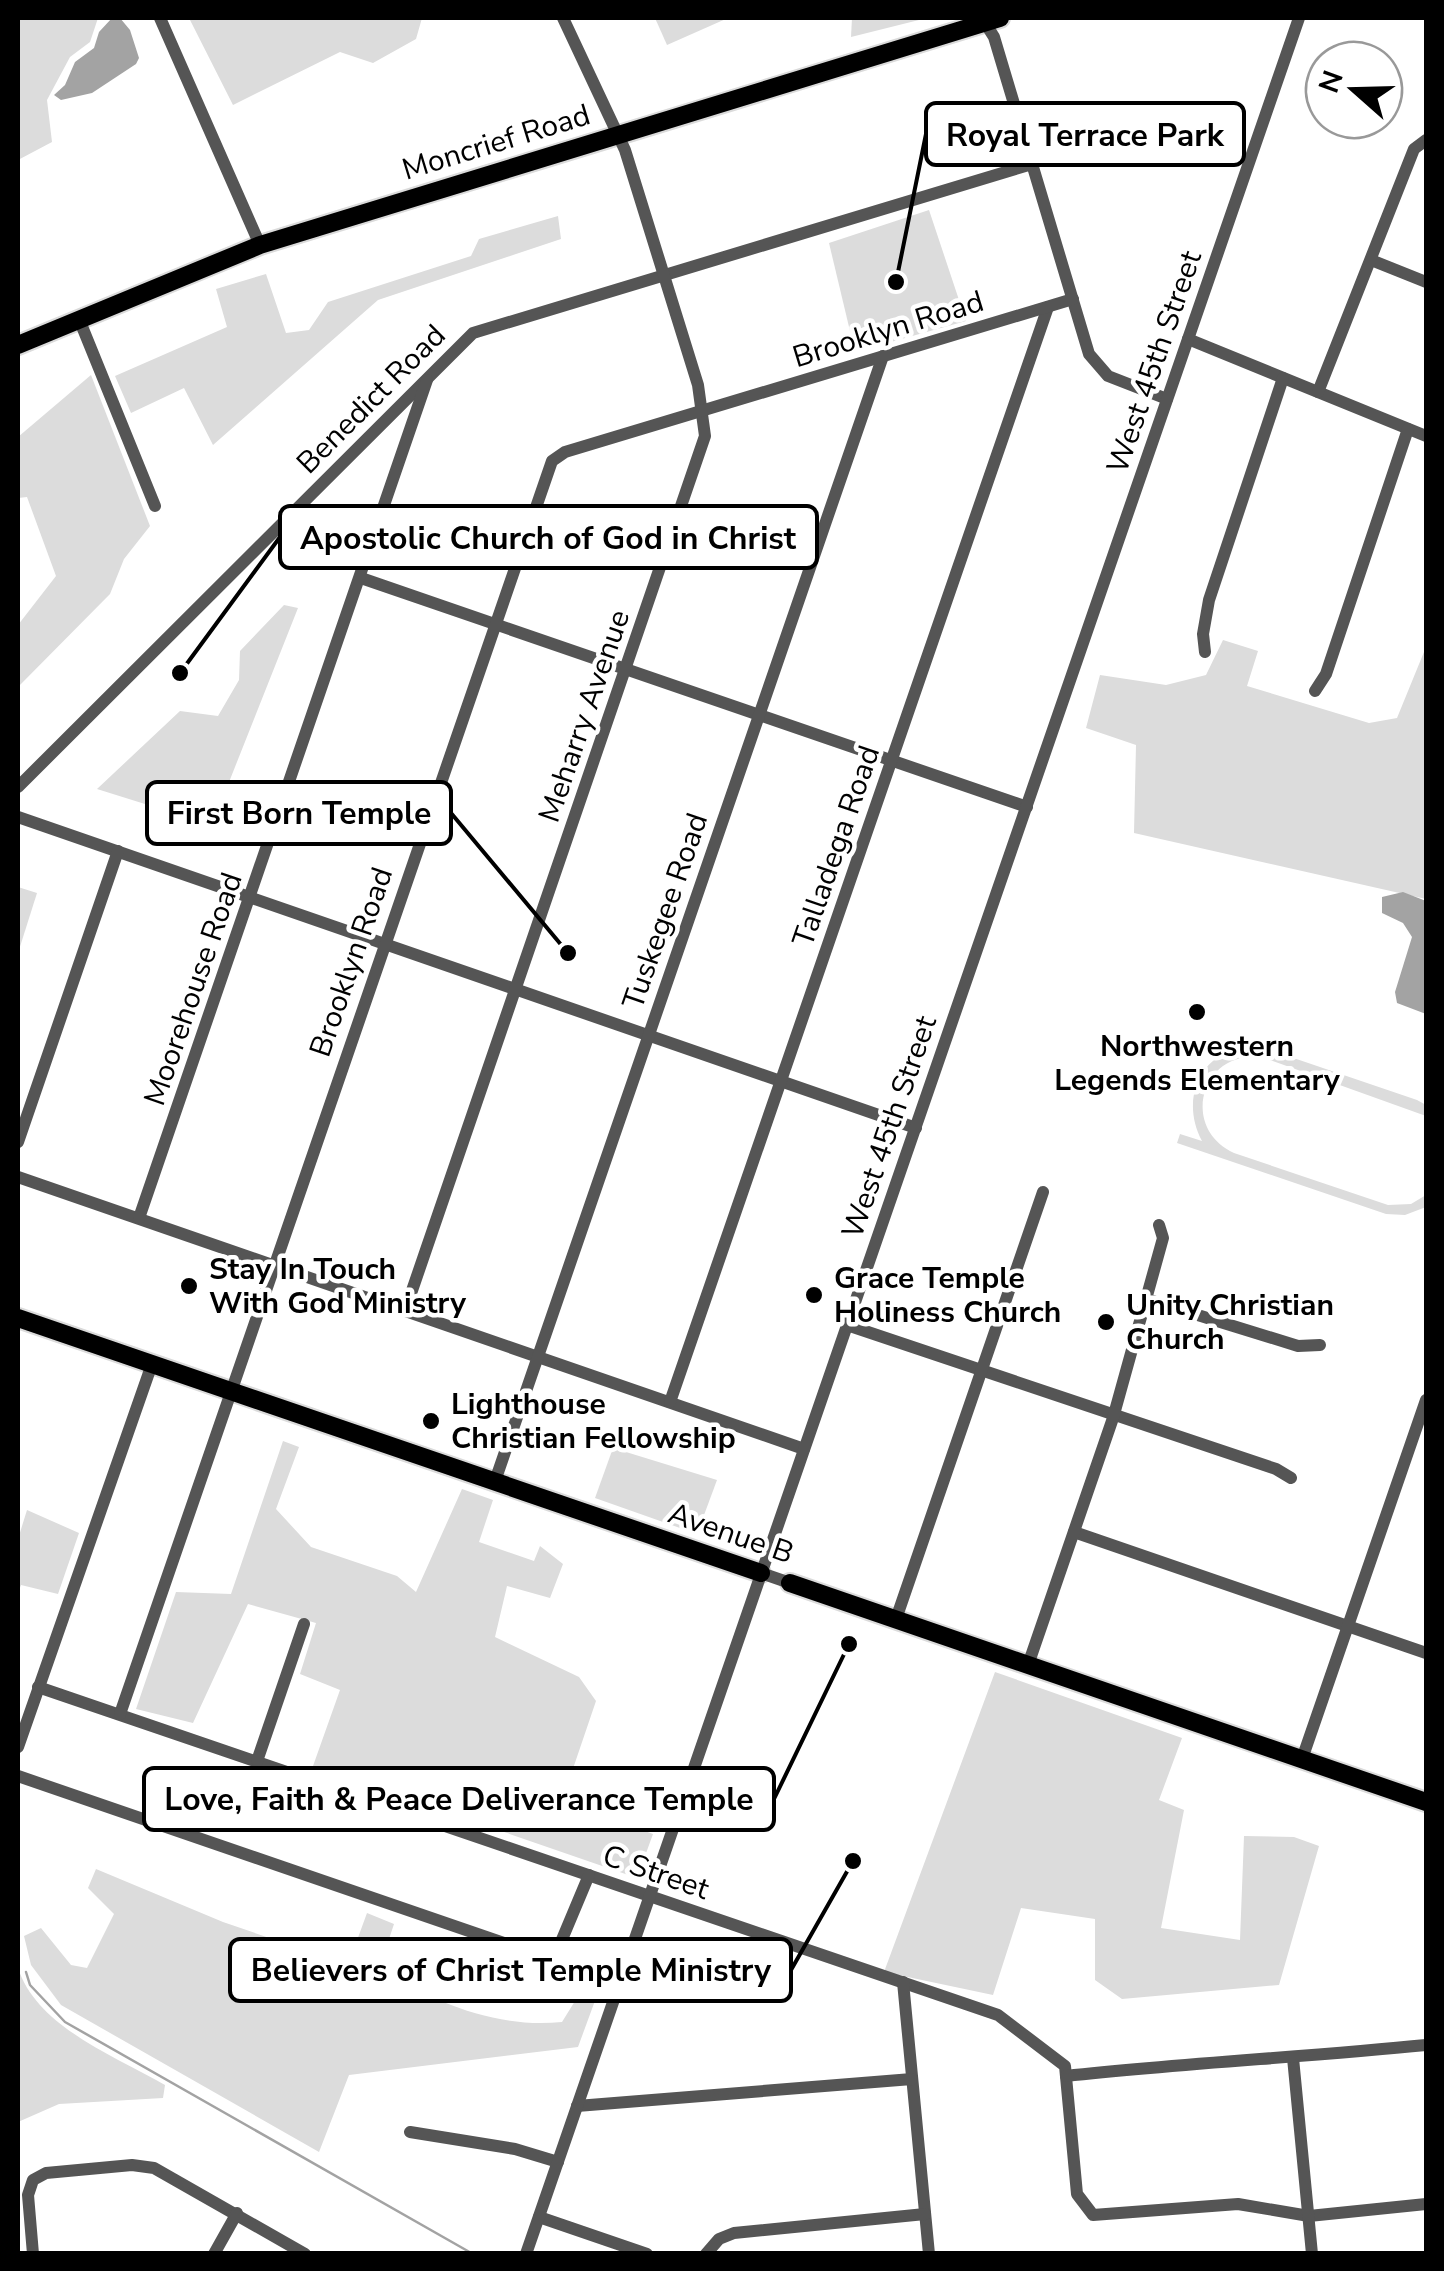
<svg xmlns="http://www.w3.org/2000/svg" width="1444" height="2271" font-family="'Nunito Sans',sans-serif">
  <rect width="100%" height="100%" fill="#fff"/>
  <g fill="#dcdcdc">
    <polygon points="18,18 98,18 90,42 70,57 47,100 52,142 18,160"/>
    <polygon points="189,18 422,18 416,39 373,63 340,52 233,105"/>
    <polygon points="655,18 728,18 667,45"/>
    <polygon points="852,18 918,18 919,20 851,37"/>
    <polygon points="929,210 966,321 855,352 829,243"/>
    <polygon points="558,216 561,239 378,300 213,445 184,388 131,413 115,376 227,327 216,289 266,274 286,333 309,330 328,302 471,256 479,239"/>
    <polygon points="91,375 150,526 124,559 110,594 18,687 18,625 56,576 27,497 18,498 18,437"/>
    <polygon points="284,605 298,608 212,825 97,789 180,711 218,716 239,680 240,651"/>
    <polygon points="1223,640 1258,651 1247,686 1369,723 1397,718 1426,647 1426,899 1134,833 1136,745 1086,728 1100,675 1166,685 1206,675"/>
    <polygon points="18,887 37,893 18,953"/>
    <path d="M1261 1047 1417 1100 1426 1105V1116L1267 1059C1205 1043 1176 1126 1234 1153L1388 1205 1411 1204 1426 1195V1207L1405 1215 1386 1214 1177 1143 1180 1134 1202 1141C1177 1094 1206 1042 1261 1047Z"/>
    <polygon points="283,1441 299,1447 276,1509 311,1547 397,1576 416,1592 462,1489 493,1500 479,1542 534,1561 540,1546 563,1564 550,1598 507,1586 495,1637 579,1677 596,1701 562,1801 653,1834 637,1878 313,1766 340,1690 300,1674 316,1623 248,1604 193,1723 136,1709 176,1592 231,1594"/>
    <polygon points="613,1448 717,1480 697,1534 595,1498"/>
    <polygon points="27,1510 79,1533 58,1594 21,1585 18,1593 18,1539"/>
    <polygon points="995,1672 1182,1738 1159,1800 1184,1810 1161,1928 1240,1940 1244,1836 1294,1837 1319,1846 1279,1985 1122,1999 1095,1980 1095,1919 1021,1908 993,1995 884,1972"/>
    <path d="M96 1869 223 1922 348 1965 367 1913 394 1924 379 1969C434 2002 497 2029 562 2022L580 1993 596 1998 578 2047 349 2075 319 2152 61 2005 31 1965 24 1936 41 1928 71 1965 87 1968 114 1914 88 1888Z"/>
    <path d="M18 1968C37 2027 115 2056 165 2085L163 2098 59 2104 18 2122Z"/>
  </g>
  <g fill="#a3a3a3">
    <polygon points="112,18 120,18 130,30 139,58 136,64 92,93 61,100 54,95 65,85 75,62 94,48 99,32"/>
    <polygon points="1403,892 1426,901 1426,1014 1397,1003 1395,992 1412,937 1403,923 1382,913 1382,897"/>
  </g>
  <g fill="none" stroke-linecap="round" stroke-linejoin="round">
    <polyline stroke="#a3a3a3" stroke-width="2.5" points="26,1972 30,1985 65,2022 473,2254"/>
    <defs>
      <g id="major">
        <polyline points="18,345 260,245 1000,18"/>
        <polyline points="18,1318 761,1573"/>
        <polyline points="790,1583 1426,1802"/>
      </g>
    </defs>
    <use href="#major" stroke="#dbdbdb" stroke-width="22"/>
    <g stroke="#555" stroke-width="12">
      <polyline points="160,18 260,245"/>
      <polyline points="982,18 994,37 1089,354 1108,376 1167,399"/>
      <polyline points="1371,260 1426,282"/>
      <polyline points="79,319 155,506"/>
      <polyline points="1188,339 1426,436"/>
      <polyline points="1318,392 1414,149 1426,140"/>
      <polyline points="361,578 1027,807"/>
      <polyline points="1205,652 1203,634 1209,600 1283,378"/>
      <polyline points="1315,691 1326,674 1408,429"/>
      <polyline points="18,787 473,333 1032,164"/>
      <polyline points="18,817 916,1128"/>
      <polyline points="18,1142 118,851"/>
      <polyline points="18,1177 804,1449"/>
      <polyline points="139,1218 427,380"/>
      <polyline points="1146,1299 1298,1346 1320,1345"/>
      <polyline points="405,1311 705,436 698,385 625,150 563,18"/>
      <polyline points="847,1325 1276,1469 1291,1478"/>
      <polyline points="670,1402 1048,307"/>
      <polyline points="495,1481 883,356"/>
      <polyline points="1074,1532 1426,1653"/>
      <polyline points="761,1573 790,1583"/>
      <polyline points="896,1619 1043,1192"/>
      <polyline points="1028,1665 1113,1418 1163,1238 1159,1225"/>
      <polyline points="38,1687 998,2015 1065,2066 1077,2194 1093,2215 1238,2204 1309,2216 1426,2204"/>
      <polyline points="120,1714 552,461 565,452 1073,299"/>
      <polyline points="18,1747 152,1364"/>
      <polyline points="1302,1759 1426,1400"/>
      <polyline points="257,1761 304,1624"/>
      <polyline points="18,1776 530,1952 558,1949 589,1875"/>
      <polyline points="903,1982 929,2254"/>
      <polyline points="1293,2058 1312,2254"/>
      <path d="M1066 2076C1186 2063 1306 2057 1426 2045"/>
      <polyline points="577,2106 912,2079"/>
      <polyline points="410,2132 515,2149 558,2162"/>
      <polyline points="539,2217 647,2254"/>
      <polyline points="33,2254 28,2195 33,2180 46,2173 132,2165 154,2168 305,2254"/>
      <polyline points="214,2254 237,2213"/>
      <polyline points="526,2254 1299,18"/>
      <polyline points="706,2254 719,2239 734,2233 925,2214"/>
    </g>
    <use href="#major" stroke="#000" stroke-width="18"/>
  </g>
  <g fill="#000" stroke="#fff" stroke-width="4">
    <circle cx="1197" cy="1012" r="10"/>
    <circle cx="189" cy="1286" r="10"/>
    <circle cx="814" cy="1295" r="10"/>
    <circle cx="1106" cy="1322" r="10"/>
    <circle cx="431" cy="1421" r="10"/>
  </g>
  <g text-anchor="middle" stroke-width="9" stroke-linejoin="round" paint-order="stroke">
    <g font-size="30" fill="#000" stroke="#fff">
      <text transform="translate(496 142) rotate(-17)" y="10">Moncrief Road</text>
      <text transform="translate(888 329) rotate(-17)" y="10">Brooklyn Road</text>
      <text transform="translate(1154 362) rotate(-71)" y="10">West 45th Street</text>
      <text transform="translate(371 399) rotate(-45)" y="10">Benedict Road</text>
      <text transform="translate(584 716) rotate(-71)" y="10">Meharry Avenue</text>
      <text transform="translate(836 846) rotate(-71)" y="10">Talladega Road</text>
      <text transform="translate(665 911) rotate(-71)" y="10">Tuskegee Road</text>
      <text transform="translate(351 962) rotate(-71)" y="10">Brooklyn Road</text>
      <text transform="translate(193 989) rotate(-71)" y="10">Moorehouse Road</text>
      <text transform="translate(889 1127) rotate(-71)" y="10">West 45th Street</text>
      <text transform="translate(731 1533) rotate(19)" y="10">Avenue B</text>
      <text transform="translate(656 1872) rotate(19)" y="10">C Street</text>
    </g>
    <g font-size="30" font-weight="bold" fill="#000" stroke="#fff" text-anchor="start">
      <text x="1197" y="1056" text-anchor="middle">Northwestern<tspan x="1197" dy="34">Legends Elementary</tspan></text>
      <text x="209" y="1279">Stay In Touch<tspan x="209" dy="34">With God Ministry</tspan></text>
      <text x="834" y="1288">Grace Temple<tspan x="834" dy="34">Holiness Church</tspan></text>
      <text x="1126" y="1315">Unity Christian<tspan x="1126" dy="34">Church</tspan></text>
      <text x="451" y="1414">Lighthouse<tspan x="451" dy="34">Christian Fellowship</tspan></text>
    </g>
  </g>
  <path fill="none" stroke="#000" stroke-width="4" d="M896 282L926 134M180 673L280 537M568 953L451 813M849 1644L774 1799M853 1861L791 1970"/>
  <g fill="#000" stroke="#fff" stroke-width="4">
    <circle cx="896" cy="282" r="10"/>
    <circle cx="180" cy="673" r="10"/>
    <circle cx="568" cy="953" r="10"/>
    <circle cx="849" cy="1644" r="10"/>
    <circle cx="853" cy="1861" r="10"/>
  </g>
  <g fill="#fff" stroke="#000" stroke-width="4">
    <rect x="926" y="103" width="318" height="62" rx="10"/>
    <rect x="280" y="506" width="537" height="62" rx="10"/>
    <rect x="147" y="782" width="304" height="62" rx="10"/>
    <rect x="144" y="1768" width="630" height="62" rx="10"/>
    <rect x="230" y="1939" width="561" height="62" rx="10"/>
  </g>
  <g font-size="32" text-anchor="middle" font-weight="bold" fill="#000">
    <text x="1085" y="146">Royal Terrace Park</text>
    <text x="548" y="549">Apostolic Church of God in Christ</text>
    <text x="299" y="824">First Born Temple</text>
    <text x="459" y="1810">Love, Faith &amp; Peace Deliverance Temple</text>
    <text x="511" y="1981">Believers of Christ Temple Ministry</text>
  </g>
  <rect width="1444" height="2271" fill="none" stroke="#000000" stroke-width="40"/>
  <g transform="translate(1354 90) rotate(290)"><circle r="48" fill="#ffffff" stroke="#999999" stroke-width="2.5"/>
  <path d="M0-8L18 38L0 25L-18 38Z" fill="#000000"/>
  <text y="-15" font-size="28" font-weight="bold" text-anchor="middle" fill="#000000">N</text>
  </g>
</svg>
